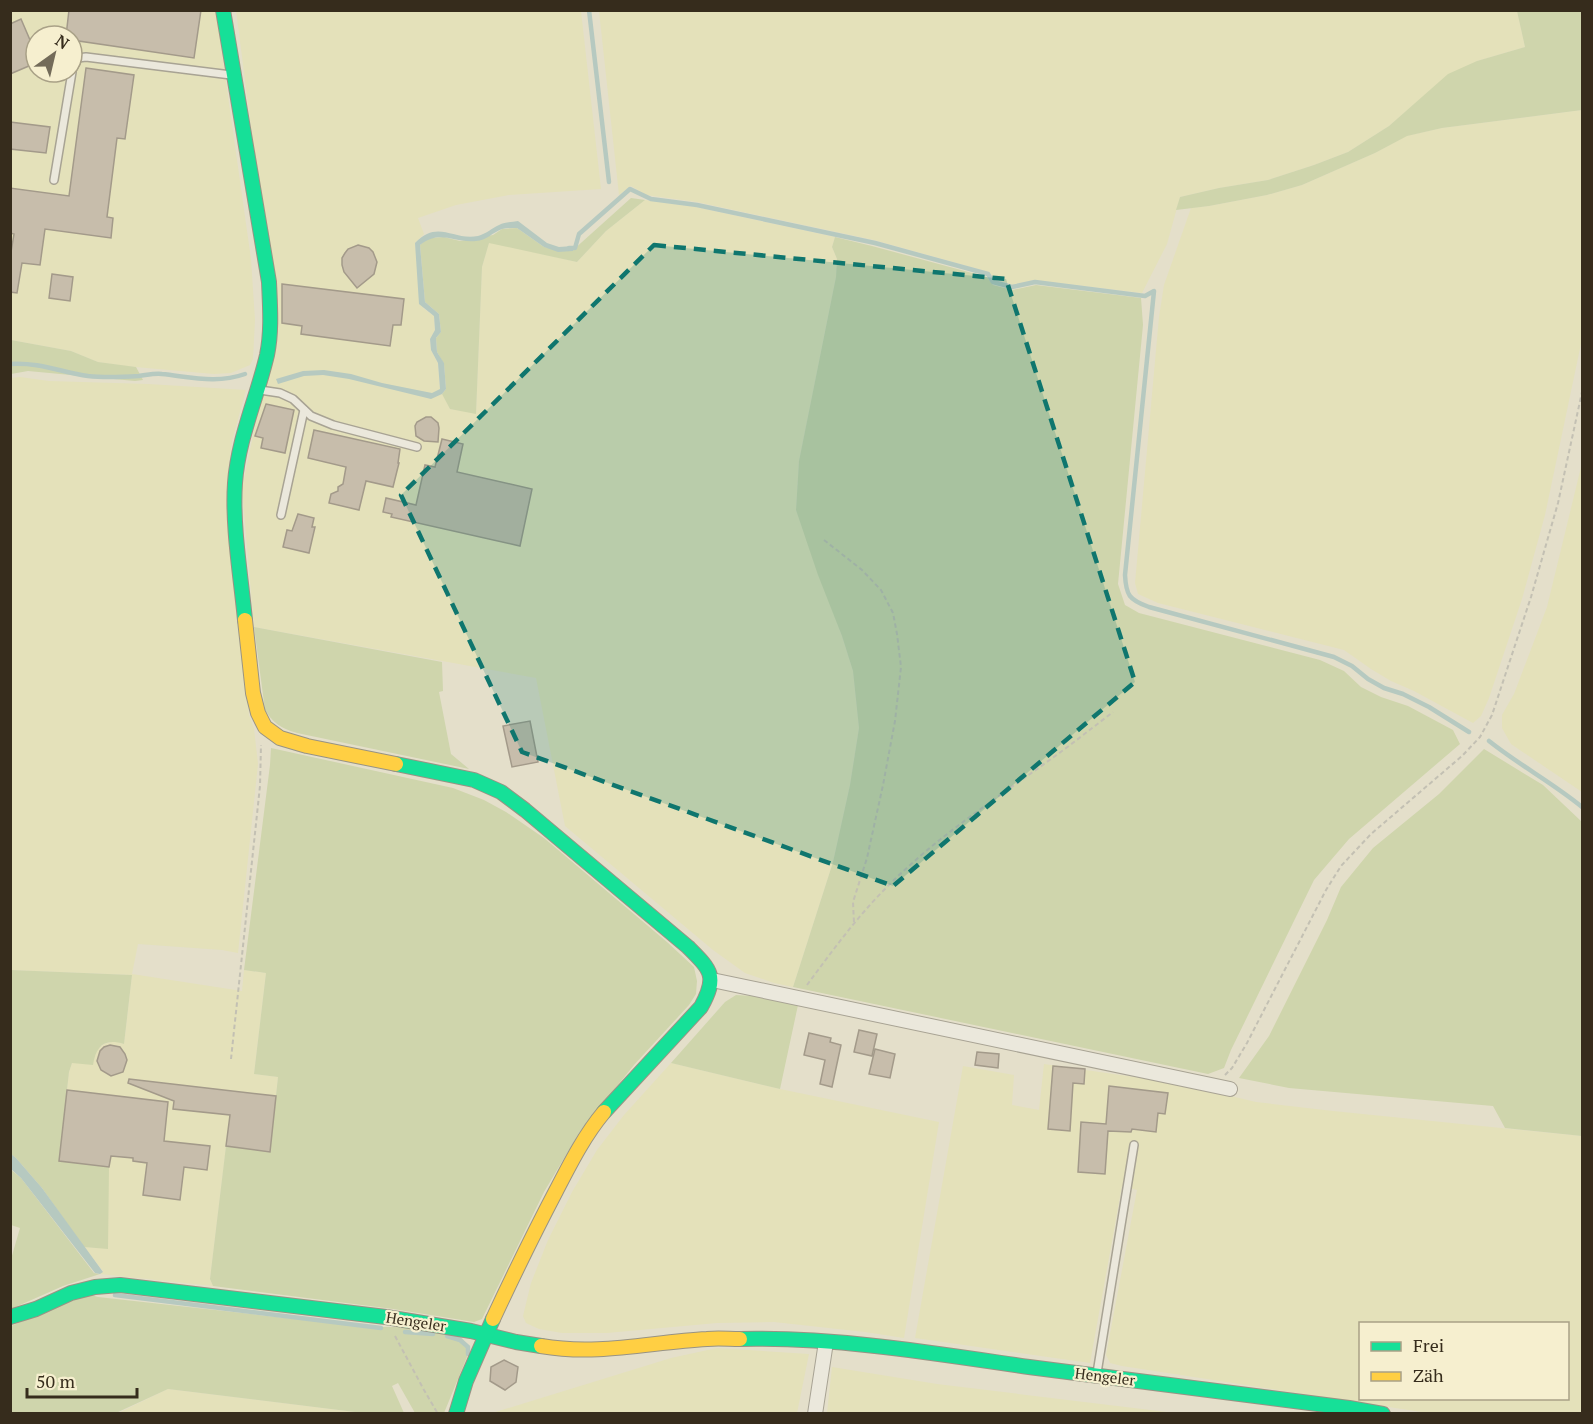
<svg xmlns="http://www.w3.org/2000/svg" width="1593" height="1424" font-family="'PT Serif',serif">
  <rect width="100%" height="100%" fill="#e4dfca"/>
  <g fill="#e4e1ba" fill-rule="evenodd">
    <polygon points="236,10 581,11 601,189 509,195 456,205 418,218 424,234 415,243 423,308 434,316 435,330 430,339 431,350 438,363 440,389 450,409 476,413 482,267 489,242 577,262 606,231 645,200 696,207 835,237 832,247 837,259 836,277 799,461 796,510 842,636 853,671 859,728 850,785 833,862 793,987 774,983 745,973 713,950 565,826 536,678 254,627 242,488 266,374 257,174"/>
    <polygon points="1517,10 1525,47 1477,61 1418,101 1389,126 1348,152 1314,165 1268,180 1219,188 1180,197 1167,244 1142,293 1034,280 1013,285 995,279 989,272 874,240 697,202 646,195 631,186 619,195 599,11"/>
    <path d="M10 11H216L251 259 255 320 253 359 250 365 231 373 214 374 124 366 98 362 71 351 11 340ZM36 36H72V72H36Z"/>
    <polygon points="1582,110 1582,339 1545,515 1522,599 1489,698 1481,716 1473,723 1414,691 1391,681 1371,669 1344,650 1158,603 1138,594 1135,583 1159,317 1164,285 1191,208 1209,206 1267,195 1302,185 1375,153 1406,136 1442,128"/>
    <polygon points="20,377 49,381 148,384 246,390 232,441 228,472 249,715 254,729 258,764 238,953 222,950 138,944 132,974 242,991 244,970 266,973 254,1074 278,1077 270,1152 226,1147 210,1279 213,1286 100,1274 103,1271 84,1247 108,1248 59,1161 69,1072 72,1063 95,1052 104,1044 115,1041 124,1044 132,975 11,970 11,378"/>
    <polygon points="1582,463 1582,792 1511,744 1502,728 1502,715 1514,694 1547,607"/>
    <polygon points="671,1063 780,1089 939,1122 904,1338 865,1332 774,1322 717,1323 607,1333 562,1333 539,1329 526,1323 523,1316 531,1283 548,1240 572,1192 597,1150 624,1115"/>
    <path d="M1044 1064 1176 1083 1256 1102 1333 1111 1582 1136V1413H1428L1122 1366 1110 1363 1106 1355 1137 1190 1122 1186 1090 1363 915 1338 963 1066 1014 1075 1012 1105 1039 1110ZM1360 1324H1568V1398H1360Z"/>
    <polygon points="717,1348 809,1354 797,1413 489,1414 671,1358"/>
    <polygon points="832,1367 937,1384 1175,1413 827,1413"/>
    <polygon points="168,1389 363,1413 116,1414"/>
  </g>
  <g fill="#cfd5ac">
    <polygon points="1517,11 1582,11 1582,110 1442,128 1407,136 1375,153 1302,185 1267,195 1209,206 1176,210 1180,197 1219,188 1268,180 1314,165 1348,152 1389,126 1448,74 1477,61 1525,47"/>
    <polygon points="631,198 645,200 606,231 577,262 489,243 482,267 476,414 450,409 442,394 446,389 444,364 437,352 436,338 441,332 439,314 425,302 420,245 428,238 444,237 460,241 493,235 502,229 517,228 544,247 572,251"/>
    <polygon points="835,237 872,246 987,277 993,285 1012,290 1036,285 1141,298 1143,325 1118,584 1125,605 1139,613 1320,660 1344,671 1361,687 1381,697 1408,706 1453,730 1460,744 1349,839 1314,880 1231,1050 1224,1068 1208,1074 793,987 833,862 850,785 859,728 853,671 842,636 818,575 796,510 799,461 836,277 837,259 832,247"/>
    <polygon points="11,340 71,351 98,362 136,367 143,380 135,381 28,371 11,374"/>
    <path d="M254 627 442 662 443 691 439 692 451 754 469 769 297 733C281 728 274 724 265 710Z"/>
    <polygon points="271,748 453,788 484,800 506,812 544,838 667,942 694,967 697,981 696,994 689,1005 634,1065 579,1133 544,1192 482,1319 474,1322 393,1309 213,1286 210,1279 226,1146 270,1151 278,1077 254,1074 266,973 244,970 270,765"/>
    <polygon points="1484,749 1543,785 1582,822 1582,1136 1505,1128 1493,1106 1289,1088 1239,1078 1269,1036 1327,920 1341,887 1373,848 1439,794"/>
    <path d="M11 970 132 975 124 1044C104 1038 96 1046 93 1065L72 1063 69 1072 59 1161 109 1167 108 1249 84 1247 42 1188 16 1158 11 1154Z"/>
    <polygon points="736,995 753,996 798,1005 780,1089 671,1063 725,1002"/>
    <polygon points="10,1169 21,1178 94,1273 100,1274 63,1286 11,1309 11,1259 20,1228 11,1225"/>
    <polygon points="88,1294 98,1297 367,1327 401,1327 461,1337 467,1344 469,1352 444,1413 415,1413 398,1383 392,1386 404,1413 363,1413 168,1389 116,1413 11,1414 11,1326"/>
  </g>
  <g fill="#b6c9c0">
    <path d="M518 221 547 243 559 247 573 246V251L558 252 544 247 517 228C512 228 507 228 502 229 493 232 486 241 476 241 453 243 440 229 420 245L425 302 439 314 441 332 436 338 437 352 444 363 446 389 442 394 431 399 349 379 323 375 304 376 278 384 276 379 303 371 324 370 351 374 382 383 432 393 440 389 438 363 431 350 430 339 435 330 434 316 419 304 415 243C438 219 453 241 478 236 486 234 492 228 499 225 505 222 512 222 518 221Z"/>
    <polygon points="11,1154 16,1158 42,1188 103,1272 100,1274 95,1273 21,1178 11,1169"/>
  </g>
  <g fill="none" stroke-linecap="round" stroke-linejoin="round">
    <g stroke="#b6c9c0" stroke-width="4.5">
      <polyline points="589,10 609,182"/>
      <path d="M569 248H575L579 234 630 189 651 199 697 205 875 243 988 274 993 282 1012 287 1035 282 1145 296 1154 291 1125 575C1126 595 1129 600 1149 607L1334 657 1352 666 1368 679 1384 688 1403 694 1429 707 1469 732"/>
      <path d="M10 364C39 362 61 372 88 376 105 378 123 377 139 376 147 375 155 373 162 374 191 377 217 384 245 374"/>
      <path d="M1489 741C1519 765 1553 783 1582 807"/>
      <polyline points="115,1295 381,1328"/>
      <polyline points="405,1332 433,1334"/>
      <polyline points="447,1336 460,1340 468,1347 468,1354"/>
    </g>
  </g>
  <g fill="#c7bdab" stroke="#a39a8a" stroke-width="1.5">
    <polygon points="69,10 201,10 194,58 72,40 72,36 66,36"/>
    <polygon points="21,19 36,54 36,63 10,74 10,24"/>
    <polygon points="86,68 134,75 125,139 117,138 107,217 113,218 111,238 45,229 40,265 22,263 17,293 10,292 10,258 14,234 10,233 10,188 69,196"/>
    <polygon points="10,122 50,127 46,153 10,149"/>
    <polygon points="358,245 369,248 373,252 377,262 374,274 357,288 344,272 342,265 342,258 345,253 348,249"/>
    <polygon points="52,274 73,277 70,301 49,298"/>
    <polygon points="282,284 404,299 401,325 393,325 390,346 301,334 302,326 282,323"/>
    <polygon points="266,404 294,410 285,453 261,448 263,438 255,436"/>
    <polygon points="426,417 431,417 438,423 439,428 438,442 424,441 416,436 415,426 417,422"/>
    <polygon points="314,430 400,449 398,463 399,463 393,487 366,481 359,510 329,503 331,494 338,491 338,487 343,484 346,467 308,458"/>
    <polygon points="442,439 463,444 457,472 532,489 520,546 391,517 392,514 383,512 386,498 416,505 425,465 435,467"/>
    <polygon points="298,514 314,518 312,527 315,527 309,553 283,547 287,530 292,531"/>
    <polygon points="530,721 538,762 512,767 503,726"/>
    <polygon points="859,1030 877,1034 872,1056 854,1052"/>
    <polygon points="809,1033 831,1038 830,1042 841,1045 832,1087 820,1084 825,1060 804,1055"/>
    <polygon points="110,1045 120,1047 125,1054 127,1060 123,1072 111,1076 101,1070 97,1061 100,1051 104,1047"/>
    <polygon points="875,1049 895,1054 890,1078 869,1074"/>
    <polygon points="977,1052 999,1054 998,1068 975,1065"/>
    <polygon points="1053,1066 1085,1069 1084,1084 1073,1083 1070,1131 1048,1129"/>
    <polygon points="129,1079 276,1096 270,1152 226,1146 230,1115 173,1109 174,1101 128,1083"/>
    <polygon points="1109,1086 1168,1093 1165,1114 1158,1113 1156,1132 1132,1129 1131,1132 1108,1131 1105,1174 1078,1172 1081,1122 1106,1124"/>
    <polygon points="67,1090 168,1102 164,1141 210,1146 207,1170 184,1167 180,1200 143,1195 147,1163 133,1161 133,1158 111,1156 109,1167 59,1161"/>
    <polygon points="504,1360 518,1367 516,1382 505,1390 490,1381 491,1367"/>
  </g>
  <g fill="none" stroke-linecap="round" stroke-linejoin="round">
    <defs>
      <g id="lane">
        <polyline points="72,70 78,58 86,57 231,75"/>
        <polyline points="54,180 72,72"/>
        <polyline points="260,390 280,393 293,399 311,416 333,425 417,447"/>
        <polyline points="281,515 304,410"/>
        <polyline points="1097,1373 1134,1145"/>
      </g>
      <g id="street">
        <polyline points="712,980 1230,1089"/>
        <polyline points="815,1414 826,1342"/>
      </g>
      <g id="fast">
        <path d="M223 10 269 282C270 306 272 331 267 355 257 398 238 439 235 483 232 526 241 577 245 620"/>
        <path d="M396 764 474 780 501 792 525 810 688 947C711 970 718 976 701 1007L604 1112"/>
        <polyline points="10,1317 36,1309 71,1293 95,1287 120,1285 386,1317 471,1331 516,1342 541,1346"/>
        <path d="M740 1339C837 1337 933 1353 1029 1367 1135 1381 1242 1394 1349 1408L1383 1414"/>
        <polyline points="456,1414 466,1381 493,1319"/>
      </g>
      <g id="slow">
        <polyline points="245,620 253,693 258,713 265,727 280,738 307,746 396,764"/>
        <path d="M493 1319C513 1276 534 1233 556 1191 570 1164 584 1136 604 1112"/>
        <path d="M541 1346C599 1356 650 1342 707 1339 718 1338 729 1339 740 1339"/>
      </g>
    </defs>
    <use href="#lane" stroke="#a8a394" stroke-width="10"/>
    <use href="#street" stroke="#a8a394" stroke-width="16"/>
    <use href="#fast" stroke="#989384" stroke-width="16"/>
    <use href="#slow" stroke="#989384" stroke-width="16"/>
    <g stroke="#c3c0b3" stroke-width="2" stroke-dasharray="4.5 3" stroke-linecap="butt">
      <polyline points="824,540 862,570 881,590 893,613 897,634 901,667 895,721 883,785 867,858 853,902 854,923"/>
      <path d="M807 985C833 950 859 914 891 883 939 835 996 799 1051 759 1072 744 1092 728 1113 712"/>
      <polyline points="231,1059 260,786 261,745"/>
      <polyline points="1225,1075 1232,1068 1247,1043 1326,890 1341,866 1371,834 1462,756 1480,737 1492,715 1531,597 1558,503 1582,392"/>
      <polyline points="395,1336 424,1390 438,1414"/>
    </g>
    <use href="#lane" stroke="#ebe8dc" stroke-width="7"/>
    <use href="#street" stroke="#ebe8dc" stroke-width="14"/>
    <use href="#fast" stroke="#16e098" stroke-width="14"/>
    <use href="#slow" stroke="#ffcf43" stroke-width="14"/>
  </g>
  <path fill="#0f766e" fill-opacity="0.2" stroke="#0f766e" stroke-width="4.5" stroke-dasharray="12 8" stroke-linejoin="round" d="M654 245 1006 279 1135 682 893 886 522 752 401 495Z"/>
  <g text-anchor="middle" stroke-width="4.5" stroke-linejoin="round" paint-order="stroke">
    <g font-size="15" fill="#362c1c" stroke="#f6efcf">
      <text transform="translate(416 1322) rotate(9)" y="5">Hengeler</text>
      <text transform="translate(1105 1377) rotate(7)" y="5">Hengeler</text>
    </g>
  </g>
  <rect width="1593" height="1424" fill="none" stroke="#362c1c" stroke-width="24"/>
  <rect x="1359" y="1322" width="210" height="78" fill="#f6efcf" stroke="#a9a187" stroke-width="1.5"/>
  <rect x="1371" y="1342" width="30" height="9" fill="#16e098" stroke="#a9a187" stroke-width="1.5"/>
  <text x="1413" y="1352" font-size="18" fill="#362c1c">Frei</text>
  <rect x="1371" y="1372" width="30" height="9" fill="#ffcf43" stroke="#a9a187" stroke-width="1.5"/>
  <text x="1413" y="1382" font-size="18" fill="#362c1c">Zäh</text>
  <g transform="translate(54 54) rotate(34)"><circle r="28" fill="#f6efcf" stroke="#a9a187" stroke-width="1.5"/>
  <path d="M0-4.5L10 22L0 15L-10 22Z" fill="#736b59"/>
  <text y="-9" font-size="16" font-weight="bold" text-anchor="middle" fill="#362c1c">N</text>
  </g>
  <path d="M27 1388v9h110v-9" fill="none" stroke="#362c1c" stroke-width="3"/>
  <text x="36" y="1388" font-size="18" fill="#362c1c" stroke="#f6efcf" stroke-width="4.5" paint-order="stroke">50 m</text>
</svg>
